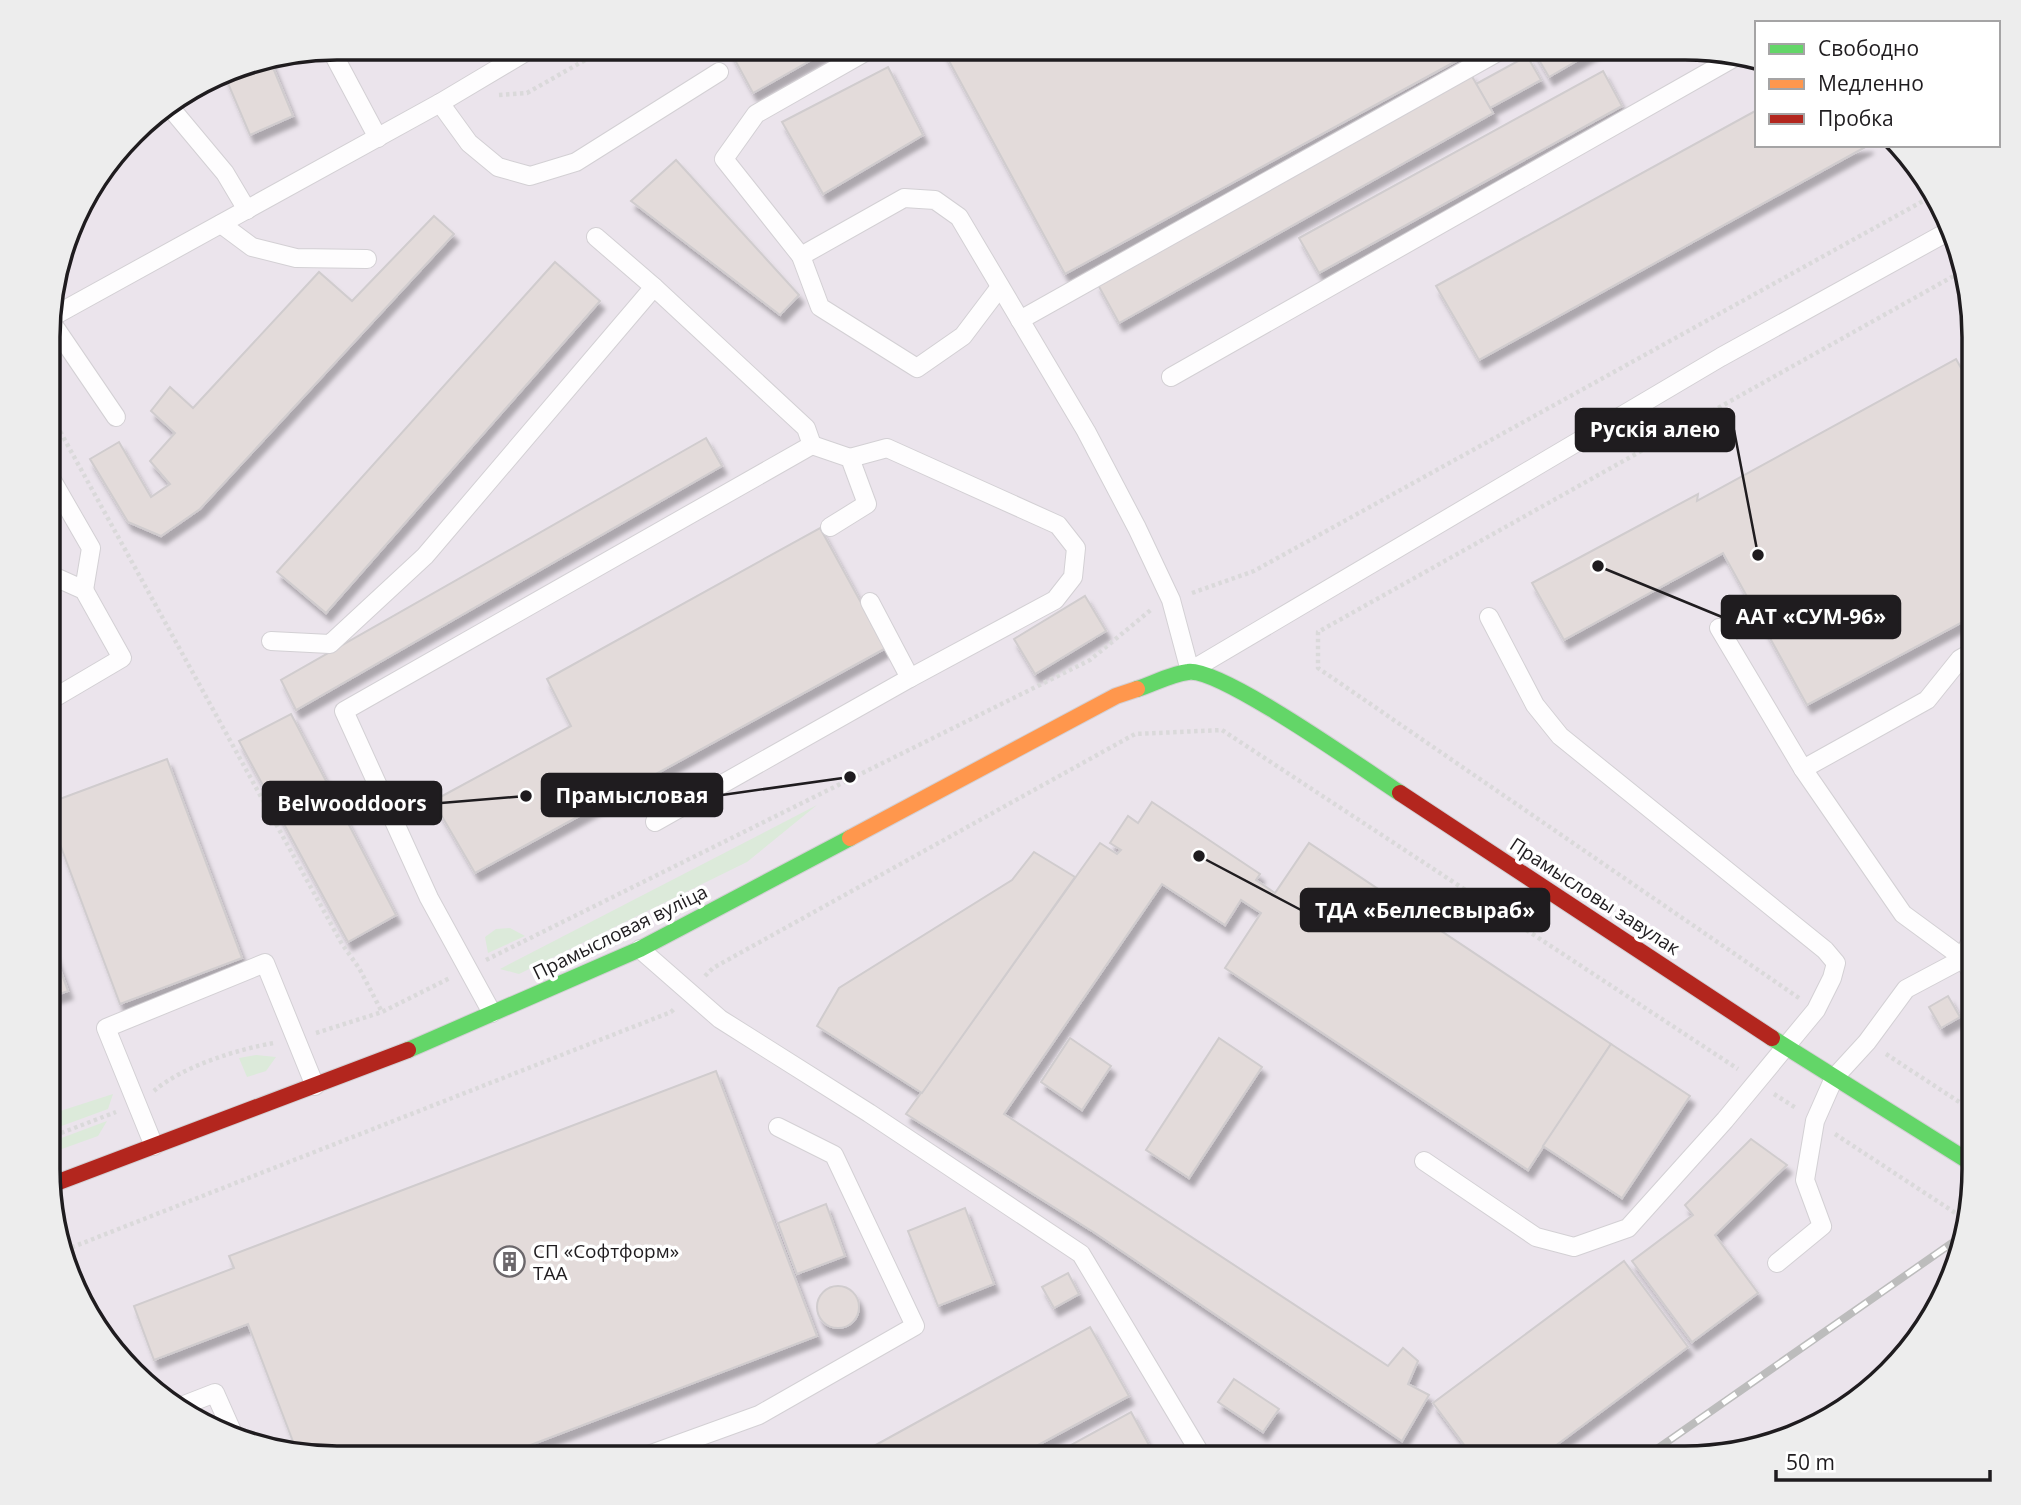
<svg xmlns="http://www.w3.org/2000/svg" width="2021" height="1505" font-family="'Open Sans',sans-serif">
  <defs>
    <filter id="shadow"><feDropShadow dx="4.5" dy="8" stdDeviation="2" flood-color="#0004"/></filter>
  </defs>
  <rect width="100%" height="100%" fill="#f7f3f7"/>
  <polygon fill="#ebe4ec" points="337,47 1703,48 1757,60 1757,145 1895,145 1944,209 1974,336 1973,1188 1952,1279 1902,1359 1812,1428 1684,1458 318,1457 226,1436 146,1386 77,1297 48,1188 50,299 86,192 146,119 243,63"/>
  <g fill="#dceada">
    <polygon points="817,805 747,862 519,974 500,969"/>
    <polygon points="510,928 525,936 488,953 485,937 496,929"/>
    <polygon points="256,1055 276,1057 266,1071 247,1077 239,1058"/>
    <polygon points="113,1094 108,1109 48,1131 48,1115"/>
    <polygon points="107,1121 98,1136 48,1154 48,1143"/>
  </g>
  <g fill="#e3dbda" stroke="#d0ccce" stroke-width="2" filter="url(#shadow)">
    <polygon points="728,47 834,47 753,93"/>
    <polygon points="942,48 1480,48 1065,274"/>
    <polygon points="1532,48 1596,48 1597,49 1549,77"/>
    <polygon points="1527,56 1541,80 1490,108 1476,84"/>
    <polygon points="269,58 293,116 250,135 224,74 243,63"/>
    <polygon points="888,67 923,135 823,194 782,122"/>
    <polygon points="1603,71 1622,106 1319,273 1299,238"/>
    <polygon points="1470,73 1493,113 1119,323 1097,283"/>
    <polygon points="1757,110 1757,145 1869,145 1479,360 1436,286"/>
    <polygon points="676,160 799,295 780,315 631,201"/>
    <polygon points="434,216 454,234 200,509 161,536 128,522 90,459 119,442 151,497 170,484 150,461 175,433 151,411 170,387 193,408 319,272 352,301"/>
    <polygon points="555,262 600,301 326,613 277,572"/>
    <polygon points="1956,359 1974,391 1974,616 1807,705 1723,553 1564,640 1532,583 1698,494 1697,501"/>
    <polygon points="706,438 722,466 296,710 281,680"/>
    <polygon points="820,528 886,648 475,873 433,801 571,726 547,679"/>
    <polygon points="1085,596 1106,631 1035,674 1014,639"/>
    <polygon points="291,714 396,915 348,942 239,741"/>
    <polygon points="167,759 242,958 120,1004 49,815 49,803"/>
    <polygon points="1152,802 1260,874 1256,880 1275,893 1309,843 1611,1044 1528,1170 1225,968 1261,913 1241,900 1225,925 1162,884 1004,1114 1388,1366 1403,1348 1418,1361 1408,1384 1429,1395 1402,1441 1095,1233 906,1114 1100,843 1117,854 1121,850 1110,843 1128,816 1138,823"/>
    <polygon points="1034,852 1075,877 922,1093 817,1026 839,988 1012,880"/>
    <polygon points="53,950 68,991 48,998 48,951"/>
    <polygon points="1948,996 1960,1017 1941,1028 1929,1007"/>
    <polygon points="1070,1038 1111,1066 1082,1110 1041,1082"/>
    <polygon points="1219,1038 1262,1067 1189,1178 1146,1150"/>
    <polygon points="1611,1044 1690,1096 1622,1198 1543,1146"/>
    <polygon points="716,1071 817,1336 499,1457 318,1457 297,1452 248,1324 154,1360 134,1306 234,1268 229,1256"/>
    <polygon points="1751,1139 1787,1165 1715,1235 1758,1293 1692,1342 1632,1261 1693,1215 1685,1205"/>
    <polygon points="826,1204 845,1256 797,1274 778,1223"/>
    <polygon points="965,1208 994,1284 938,1306 908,1231"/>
    <polygon points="1624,1261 1688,1347 1539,1458 1474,1458 1433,1403"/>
    <polygon points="1068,1273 1079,1294 1054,1308 1042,1287"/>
    <circle cx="838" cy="1307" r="21"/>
    <polygon points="1090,1327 1129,1396 1016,1457 854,1457"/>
    <polygon points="1234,1379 1279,1409 1263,1432 1218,1402"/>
    <polygon points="1131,1412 1156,1458 1049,1457"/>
  </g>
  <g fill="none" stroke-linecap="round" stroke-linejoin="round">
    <defs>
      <g id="lane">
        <polyline points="874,47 756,114 724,159 801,256 904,198 935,200 959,217 1086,431 1137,528 1171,600 1190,671 1721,357 1949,231"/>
        <polyline points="330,48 378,138"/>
        <polyline points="440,103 469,143 498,167 530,176 576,162 719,72"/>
        <polyline points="169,106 225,173 247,210"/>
        <polyline points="221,224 252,247 296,258 367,259"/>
        <polyline points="596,237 654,287"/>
        <polyline points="801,256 820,307 917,368 963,336 1000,287"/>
        <polyline points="50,318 440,103 534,47"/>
        <polyline points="50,320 116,417"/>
        <polyline points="1020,320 1505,48"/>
        <polyline points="1171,377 1737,56"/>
        <polyline points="812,445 850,458 867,504 830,527"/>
        <polyline points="850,458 887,448 1058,525 1076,548 1073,577 1055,600 910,678"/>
        <polyline points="49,475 91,548 84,590"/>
        <polyline points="1719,628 1803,769 1903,914 1963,958 1973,976"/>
        <polyline points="271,641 330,644 425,556 654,287 806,428 812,445 344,711 429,898 492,1013"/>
        <polyline points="49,701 122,658 84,590 55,577 49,569"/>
        <polyline points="1803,769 1927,700 1960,659 1974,651"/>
        <polyline points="655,822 910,678 870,602"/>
        <polyline points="640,949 720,1019 869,1113 1081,1254 1203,1458"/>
        <polyline points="1963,958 1973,936"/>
        <polyline points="154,1146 106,1028 265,963 315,1086"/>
        <polyline points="1424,1161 1536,1237 1574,1247 1628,1228 1725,1120 1816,1010 1832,978 1836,963 1825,950 1560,736 1535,705 1489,617"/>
        <polyline points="1777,1263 1822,1226 1805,1180 1815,1121 1834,1078 1867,1042 1906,989 1970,955"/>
        <polyline points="71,1274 88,1310"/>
        <polyline points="179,1407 215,1393 235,1438"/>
        <polyline points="643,1457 759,1415 915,1326 834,1155 778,1127"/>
      </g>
      <g id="fast">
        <path d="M1137 689C1153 684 1171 674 1188 672 1220 667 1366 771 1400 793"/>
        <polyline points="1772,1038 1973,1164"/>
        <polyline points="408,1050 640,949 850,838"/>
      </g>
      <polyline id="slow" points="850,838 1116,696 1137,689"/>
      <g id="jam">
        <polyline points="1400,793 1772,1038"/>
        <polyline points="48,1186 408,1050"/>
      </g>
    </defs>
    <use href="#lane" stroke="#d3d0d4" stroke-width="20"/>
    <use href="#fast" stroke="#d3d0d4" stroke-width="18"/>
    <use href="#slow" stroke="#d3d0d4" stroke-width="18"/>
    <use href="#jam" stroke="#d3d0d4" stroke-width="18"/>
    <g stroke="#dad9da" stroke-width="4.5" stroke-dasharray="3.5 3.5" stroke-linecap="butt">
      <polyline points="499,95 527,93 608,47"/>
      <polyline points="50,413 342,944 359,968 382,1012"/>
      <polyline points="1192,593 1254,571 1934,195"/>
      <polyline points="486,960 1090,660 1152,609"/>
      <polyline points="705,976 713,968 1135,734 1222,730 1738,1069"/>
      <polyline points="1799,998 1318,668 1318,632 1959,273"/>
      <polyline points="316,1033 382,1012 450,978"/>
      <polyline points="1886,1054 1973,1111"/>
      <path d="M154 1091C181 1067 238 1049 274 1043"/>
      <polyline points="1774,1094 1796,1108"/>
      <polyline points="1835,1134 1966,1220"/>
      <polyline points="48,1138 116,1112"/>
      <polyline points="65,1250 671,1012 675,1008"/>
    </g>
    <use href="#lane" stroke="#fefdfe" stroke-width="18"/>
    <use href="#fast" stroke="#63d668" stroke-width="16"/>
    <use href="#slow" stroke="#ff974d" stroke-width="16"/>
    <use href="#jam" stroke="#b3261e" stroke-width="16"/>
    <defs>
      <polyline id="rail" points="1644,1458 1962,1236"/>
    </defs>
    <use href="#rail" stroke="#bcbcbc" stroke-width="8"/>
    <use href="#rail" stroke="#fff" stroke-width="5" stroke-dasharray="16" stroke-linecap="butt"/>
  </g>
  <defs>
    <symbol id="building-ring" viewBox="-11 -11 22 22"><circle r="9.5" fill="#fff" stroke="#6b676b" stroke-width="1.5"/><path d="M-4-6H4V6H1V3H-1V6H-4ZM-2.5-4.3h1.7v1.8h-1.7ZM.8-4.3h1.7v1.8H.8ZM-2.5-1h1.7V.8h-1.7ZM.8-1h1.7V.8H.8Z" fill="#6b676b"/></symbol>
  </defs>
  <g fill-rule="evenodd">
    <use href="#building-ring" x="492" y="1244" width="35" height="35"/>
  </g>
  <g text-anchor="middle" stroke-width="7" stroke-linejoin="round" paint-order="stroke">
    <g font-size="19" fill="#1f1c1f" stroke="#fff">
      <text transform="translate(1595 896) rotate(33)" y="7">Прамысловы завулак</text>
      <text transform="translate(620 932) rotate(-26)" y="7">Прамысловая вуліца</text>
    </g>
    <g font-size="19" fill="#1f1c1f" stroke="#fff" text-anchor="start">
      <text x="533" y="1258">СП «Софтформ»<tspan x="533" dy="22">ТАА</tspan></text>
    </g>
  </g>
  <path d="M0 0H2021V1505H0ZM337 60H1685A277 277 0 0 1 1962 337V1169A277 277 0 0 1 1685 1446H337A277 277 0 0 1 60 1169V337A277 277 0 0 1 337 60Z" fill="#ededed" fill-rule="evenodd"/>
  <path fill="none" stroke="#1f1c1f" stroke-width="3.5" d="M337 60H1685A277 277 0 0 1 1962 337V1169A277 277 0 0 1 1685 1446H337A277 277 0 0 1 60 1169V337A277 277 0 0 1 337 60Z"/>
  <path fill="none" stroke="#1f1c1f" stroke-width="2.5" d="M1758 555L1734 430M1598 566L1722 617M850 777L722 795M526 796L441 803M1199 856L1301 910"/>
  <g fill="#1f1c1f" stroke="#fff" stroke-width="2.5">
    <circle cx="1758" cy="555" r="7"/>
    <circle cx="1598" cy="566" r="7"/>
    <circle cx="850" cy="777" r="7"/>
    <circle cx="526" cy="796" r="7"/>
    <circle cx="1199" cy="856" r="7"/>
  </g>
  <g fill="#1f1c1f" stroke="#1f1c1f" stroke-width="2.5">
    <rect x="1576" y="409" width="158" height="42" rx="7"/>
    <rect x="1722" y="596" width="178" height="42" rx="7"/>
    <rect x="542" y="774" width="180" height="42" rx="7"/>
    <rect x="263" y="782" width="178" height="42" rx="7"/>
    <rect x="1301" y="889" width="248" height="42" rx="7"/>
  </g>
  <g font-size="21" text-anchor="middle" font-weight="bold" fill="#fff">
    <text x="1655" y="437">Рускія алею</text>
    <text x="1811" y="624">ААТ «СУМ-96»</text>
    <text x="632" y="803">Прамысловая</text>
    <text x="352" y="811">Belwooddoors</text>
    <text x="1425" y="918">ТДА «Беллесвыраб»</text>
  </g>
  <rect x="1755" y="21" width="245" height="126" fill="#ffffff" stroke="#a5a4a5" stroke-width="2"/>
  <rect x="1769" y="44" width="35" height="10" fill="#63d668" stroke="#a5a4a5" stroke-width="2"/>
  <text x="1818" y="56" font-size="21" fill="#1f1c1f">Свободно</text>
  <rect x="1769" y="79" width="35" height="10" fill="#ff974d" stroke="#a5a4a5" stroke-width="2"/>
  <text x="1818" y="91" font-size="21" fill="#1f1c1f">Медленно</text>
  <rect x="1769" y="114" width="35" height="10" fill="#b3261e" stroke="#a5a4a5" stroke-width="2"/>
  <text x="1818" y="126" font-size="21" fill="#1f1c1f">Пробка</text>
  <path d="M1776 1470v10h214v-10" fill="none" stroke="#1f1c1f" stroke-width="3.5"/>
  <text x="1786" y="1470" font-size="21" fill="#1f1c1f" stroke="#ffffff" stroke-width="5" paint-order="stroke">50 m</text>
</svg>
